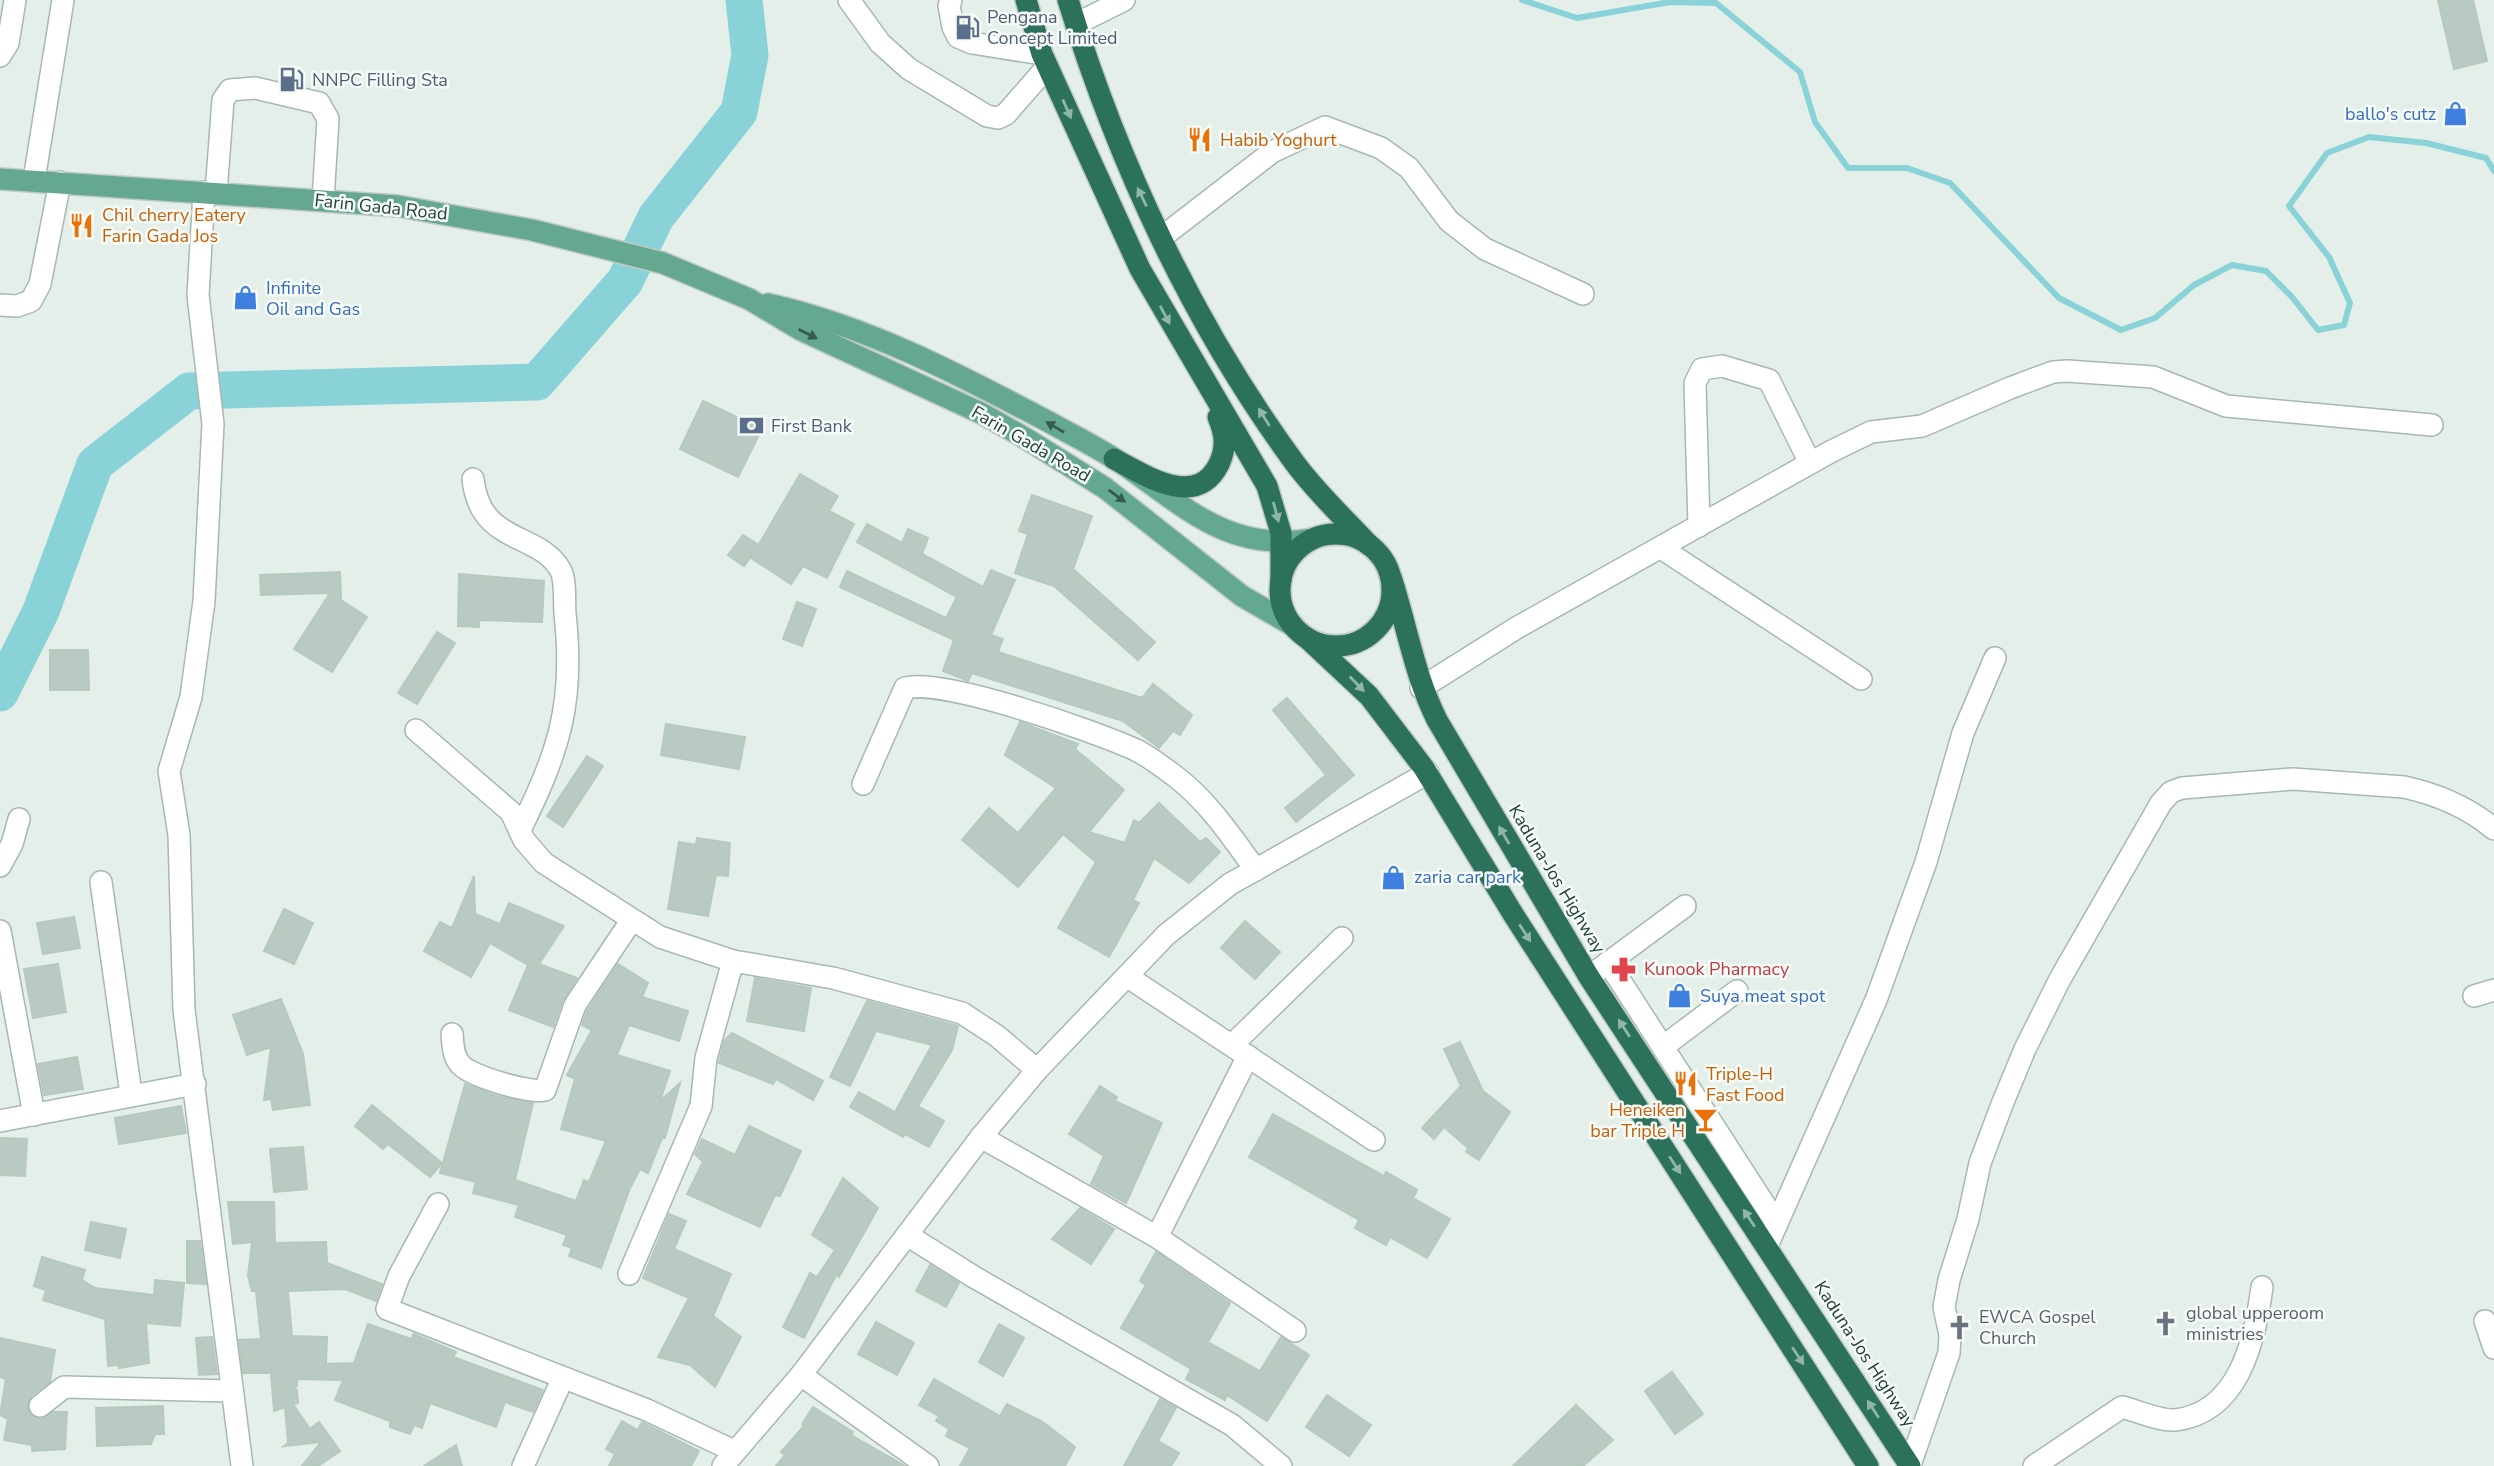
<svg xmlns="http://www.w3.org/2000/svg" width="2494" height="1466" font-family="'Nunito Sans',sans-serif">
  <rect width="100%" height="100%" fill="#e4efe9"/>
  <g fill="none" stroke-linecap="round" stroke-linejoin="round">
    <polyline stroke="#89d3d8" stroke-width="6" points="1522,0 1577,18 1670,2 1716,3 1800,72 1815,122 1848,168 1907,168 1950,183 2059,298 2121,330 2155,318 2194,285 2232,265 2266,271 2292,297 2318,330 2344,325 2350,303 2329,257 2289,206 2327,153 2369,137 2426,143 2486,158 2494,171"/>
    <polyline stroke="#89d3d8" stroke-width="37" points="0,693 41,611 95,464 189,391 537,382 625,281 656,217 739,112 750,55 744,0"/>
  </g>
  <g fill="#b9cac2" stroke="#b6c9bf" stroke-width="2">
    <polygon points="2438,0 2473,0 2487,61 2454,69"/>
    <polygon points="703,401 762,429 738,477 680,449"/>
    <polygon points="800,474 838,496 829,511 854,524 827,578 803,566 791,584 751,558"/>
    <polygon points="1032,495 1092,516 1073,569 1155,642 1138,660 1054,586 1015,573 1028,534 1019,531"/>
    <polygon points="867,524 902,543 908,529 928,538 922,554 983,587 991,570 1015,580 991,635 1003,639 998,652 1142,698 1153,684 1192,715 1180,735 1173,731 1159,748 1123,721 972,673 968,681 943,671 954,640 840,587 847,571 946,618 957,597 857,542"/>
    <polygon points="743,535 759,545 744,566 728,555"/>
    <polygon points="340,572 341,600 367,617 332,672 294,649 330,593 261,595 260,575"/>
    <polygon points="459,574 544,581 542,622 479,620 479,627 458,626"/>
    <polygon points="797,602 816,609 802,646 783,639"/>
    <polygon points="437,632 455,643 417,704 398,693"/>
    <polygon points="50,650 88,650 89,690 50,690"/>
    <polygon points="1287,698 1354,775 1296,822 1285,808 1326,775 1273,710"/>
    <polygon points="1020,722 1078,744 1075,749 1124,790 1089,832 1125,843 1134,820 1139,823 1159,803 1200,842 1206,838 1220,852 1189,883 1154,858 1133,900 1139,903 1109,957 1058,928 1096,862 1063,834 1018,887 962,840 989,808 1018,833 1056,788 1005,755"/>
    <polygon points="666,724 745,737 739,769 661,755"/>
    <polygon points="587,756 603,766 563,827 547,816"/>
    <polygon points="697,838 730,843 728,876 716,875 708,916 668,909 679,842 696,845"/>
    <polygon points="474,876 475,914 500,924 509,903 564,926 539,964 577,978 563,1000 553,1027 509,1010 528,965 490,943 471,977 424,951 440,922 452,928"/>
    <polygon points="284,909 313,923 294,964 264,951"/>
    <polygon points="74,917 80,948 43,954 37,923"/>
    <polygon points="1245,921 1280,952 1255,979 1221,948"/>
    <polygon points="58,964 66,1012 33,1018 24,969"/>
    <polygon points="618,964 648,983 642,997 688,1011 679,1041 629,1025 617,1055 670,1071 660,1101 680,1083 665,1138 662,1138 648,1173 640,1169 630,1188 601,1268 569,1256 572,1248 563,1245 567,1235 515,1217 519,1205 473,1193 476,1182 440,1173 465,1084 497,1096 533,1103 515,1180 576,1201 584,1180 589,1182 606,1141 561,1129 575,1079 567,1075 592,1030 582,1025 587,1011"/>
    <polygon points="755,978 811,988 804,1031 747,1021"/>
    <polygon points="281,999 303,1054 310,1105 273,1110 271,1099 264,1100 271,1047 247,1055 233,1015"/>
    <polygon points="867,1001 958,1026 952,1050 918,1106 944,1121 929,1147 905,1134 903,1137 850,1107 859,1092 895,1112 932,1045 876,1031 850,1086 830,1077"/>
    <polygon points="732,1033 823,1081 813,1100 776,1079 773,1084 719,1063 724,1041"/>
    <polygon points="1460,1042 1483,1091 1510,1112 1479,1160 1466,1152 1468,1148 1444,1127 1434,1139 1422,1128 1461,1086 1444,1049"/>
    <polygon points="77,1057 83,1089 44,1095 38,1064"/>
    <polygon points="1100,1086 1117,1097 1115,1101 1162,1123 1126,1203 1091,1184 1104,1156 1069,1134"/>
    <polygon points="372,1105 442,1163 430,1177 388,1144 383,1149 355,1126"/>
    <polygon points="181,1106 186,1133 119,1144 115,1118"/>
    <polygon points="1273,1114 1384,1176 1386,1172 1417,1190 1413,1198 1450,1219 1427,1258 1390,1237 1386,1245 1355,1228 1359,1220 1249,1157"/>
    <polygon points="749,1126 801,1151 780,1196 775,1195 760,1227 687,1194 703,1162 695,1154 702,1139 735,1155"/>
    <polygon points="0,1138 27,1139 25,1176 0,1175"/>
    <polygon points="303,1147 307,1189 274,1192 270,1149"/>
    <polygon points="843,1178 878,1208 839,1277 836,1275 804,1338 783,1327 810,1273 817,1277 835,1250 812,1235"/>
    <polygon points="228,1202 274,1202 275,1243 326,1242 327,1263 382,1284 376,1301 345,1289 288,1291 292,1336 327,1337 326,1364 354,1363 368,1324 411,1339 414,1334 456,1352 453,1357 543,1390 533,1412 505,1402 496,1427 430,1403 422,1428 414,1425 410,1434 390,1427 390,1421 335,1400 343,1380 297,1379 297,1386 293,1384 297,1391 298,1403 293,1404 310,1429 319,1422 340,1451 318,1466 302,1466 321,1442 284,1446 288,1443 285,1407 274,1411 271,1373 243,1373 239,1340 261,1339 256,1291 252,1291 248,1276 252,1242 233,1244"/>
    <polygon points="1080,1208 1114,1229 1091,1264 1052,1239"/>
    <polygon points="669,1214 686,1221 674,1249 731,1274 713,1316 741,1337 715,1387 690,1365 658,1357 689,1298 643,1278"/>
    <polygon points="91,1222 126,1229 120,1258 85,1250"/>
    <polygon points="187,1241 200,1241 206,1284 187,1283"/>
    <polygon points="1156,1252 1230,1303 1208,1342 1260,1371 1281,1337 1309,1355 1267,1421 1227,1395 1225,1400 1186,1379 1191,1369 1121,1328 1146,1285 1140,1281"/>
    <polygon points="42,1257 85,1270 82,1280 95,1288 154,1295 155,1280 184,1283 180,1326 146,1323 149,1363 119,1368 119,1365 108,1366 105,1319 43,1300 46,1290 34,1286"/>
    <polygon points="930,1265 959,1283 946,1307 916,1291"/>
    <polygon points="876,1322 914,1343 897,1375 858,1354"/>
    <polygon points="999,1324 1024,1338 1003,1376 979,1362"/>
    <polygon points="212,1337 217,1374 199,1375 196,1338"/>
    <polygon points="0,1338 55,1350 50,1382 31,1396 27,1407 36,1418 43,1419 53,1412 67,1412 65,1449 32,1451 32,1445 4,1440 8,1419 0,1415 6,1379 0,1377"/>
    <polygon points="1672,1372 1703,1414 1675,1434 1645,1391"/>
    <polygon points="934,1379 1000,1416 1007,1404 1043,1422 1075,1447 1065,1466 960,1466 970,1448 946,1436 949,1429 936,1421 939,1416 919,1405"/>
    <polygon points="1327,1395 1371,1425 1349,1456 1306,1427"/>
    <polygon points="1160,1399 1176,1408 1158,1441 1179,1453 1171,1466 1124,1466"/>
    <polygon points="1576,1405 1613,1440 1583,1466 1513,1466"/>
    <polygon points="163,1406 164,1434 155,1434 151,1444 97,1446 96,1408"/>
    <polygon points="813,1407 853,1432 851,1435 905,1466 776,1466 785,1455 781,1452 804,1426 802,1424"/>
    <polygon points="622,1421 638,1430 642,1422 699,1451 691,1466 609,1466 615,1454 606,1449"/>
    <polygon points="456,1445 462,1466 424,1466"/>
  </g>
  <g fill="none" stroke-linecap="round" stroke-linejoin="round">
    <defs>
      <g id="minor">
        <polyline points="849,0 880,43 909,69 987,116 998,118 1006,114 1047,67"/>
        <polyline points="951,0 949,6 953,27 958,37 972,43 1042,54"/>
        <polyline points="1076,24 1124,0"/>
        <polyline points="0,56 8,43 15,0"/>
        <polyline points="34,180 63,0"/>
        <polyline points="204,192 198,295 213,424 204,601 191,697 169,771 179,835 184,1010 242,1466"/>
        <polyline points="216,193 223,100 230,90 255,88 319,103 328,119 323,200"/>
        <polyline points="1162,237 1272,152 1325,127 1381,148 1409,168 1449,221 1485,249 1583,294"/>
        <polyline points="0,305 17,306 31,301 40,284 60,182"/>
        <path d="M473 479C480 546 540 531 561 571 566 582 564 602 565 614 575 703 559 751 520 830"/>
        <polyline points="1699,526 1695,383 1702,369 1722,366 1769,380 1810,463"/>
        <polyline points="1661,548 1861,679"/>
        <polyline points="1421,688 1518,627 1832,451 1871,432 1922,426 2010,388 2053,372 2067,371 2153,377 2226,406 2432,425"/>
        <polyline points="416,730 511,812 524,840 544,863 660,937 733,961 833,978 962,1013 997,1036 1037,1070"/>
        <path d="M863 784 905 688C944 678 1094 731 1136 750 1150 757 1164 768 1176 777 1209 802 1232 838 1256 870"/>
        <polyline points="0,866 12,844 19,819"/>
        <polyline points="101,882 131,1094"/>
        <polyline points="0,931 34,1115"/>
        <polyline points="1608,962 1777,1224"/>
        <polyline points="1597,971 1685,906"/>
        <polyline points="1128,977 1374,1140"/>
        <polyline points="2474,996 2494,990"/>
        <path d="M452 1034C453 1045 453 1057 461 1065 472 1077 529 1093 545 1090L575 1005 631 921"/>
        <polyline points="1232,1045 1342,938"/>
        <polyline points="1664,1046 1737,991"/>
        <polyline points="0,1121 195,1084"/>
        <polyline points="981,1137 1157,1237 1295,1331"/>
        <polyline points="438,1204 399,1276 387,1309 647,1410 734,1451"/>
        <polyline points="907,1235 974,1277 1232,1425 1281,1466"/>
        <polyline points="1157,1237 1248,1056"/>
        <polyline points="1767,1246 1876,1000 1926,862 1963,733 1995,658"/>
        <polyline points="629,1274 701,1106 706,1058 733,961"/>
        <polyline points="2485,1321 2494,1348"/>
        <polyline points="801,1375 928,1466"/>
        <polyline points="40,1406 64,1387 231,1391"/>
        <path d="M1910 1465 1949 1353 1950 1335 1944 1307 1949 1280 1968 1219 1980 1163 2003 1102 2025 1049 2060 979 2161 803 2171 792 2182 788 2293 779 2404 787C2436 794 2469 808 2494 829"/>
        <polyline points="523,1466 562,1380"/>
        <polyline points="723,1466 801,1375 981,1137 1037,1070 1166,935 1230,884 1428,773"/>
        <path d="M2034 1466 2122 1407C2138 1411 2159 1421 2175 1420 2239 1413 2255 1340 2262 1287"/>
      </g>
      <g id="major">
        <polyline points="0,179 398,206 532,230 663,263 749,299 801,330 983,414 1025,438 1105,488 1242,596 1292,625"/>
        <path d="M768 304C867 326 958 374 1047 421 1074 436 1105 451 1130 469 1191 512 1232 552 1312 539"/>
      </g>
      <g id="highway">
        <polyline points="1026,0 1042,54 1140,269 1267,486 1281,533 1281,581"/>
        <path d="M1068 0C1118 163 1193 324 1294 462 1316 492 1344 518 1369 545"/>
        <path d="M1114 459C1145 475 1196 510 1219 464 1227 447 1225 434 1218 417"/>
        <circle cx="1336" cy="590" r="56"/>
        <path d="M1391 577C1407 626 1414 674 1437 720L1589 977 1910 1466"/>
        <polyline points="1307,638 1369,696 1424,768 1513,914 1868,1466"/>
      </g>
    </defs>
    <use href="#minor" stroke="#a6b8b0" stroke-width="24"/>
    <use href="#major" stroke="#c1cac7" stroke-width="24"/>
    <use href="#highway" stroke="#c1cac7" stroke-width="24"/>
    <use href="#minor" stroke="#fff" stroke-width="21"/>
    <use href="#major" stroke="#65a890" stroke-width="21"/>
    <use href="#highway" stroke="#2b715c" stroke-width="21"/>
  </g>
  <defs><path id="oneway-solid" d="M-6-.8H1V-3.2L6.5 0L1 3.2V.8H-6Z" transform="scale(1.75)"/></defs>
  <g fill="#90b6aa">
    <use href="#oneway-solid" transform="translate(1067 109) rotate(66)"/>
    <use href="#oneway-solid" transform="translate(1142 197) rotate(-116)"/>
    <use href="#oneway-solid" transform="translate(1165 315) rotate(62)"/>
    <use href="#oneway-solid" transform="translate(1264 417) rotate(-122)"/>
    <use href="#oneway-solid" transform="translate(1276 512) rotate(75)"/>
    <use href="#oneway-solid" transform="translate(1357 684) rotate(46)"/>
    <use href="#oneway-solid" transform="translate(1504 835) rotate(-120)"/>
    <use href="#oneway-solid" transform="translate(1525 933) rotate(57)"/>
    <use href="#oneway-solid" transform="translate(1624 1028) rotate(-123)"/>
    <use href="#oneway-solid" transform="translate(1675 1165) rotate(57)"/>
    <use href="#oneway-solid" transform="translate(1749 1218) rotate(-123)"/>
    <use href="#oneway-solid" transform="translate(1798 1356) rotate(57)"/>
    <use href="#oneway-solid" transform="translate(1873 1409) rotate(-123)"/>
  </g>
  <g fill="#335c4c">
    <use href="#oneway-solid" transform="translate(808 334) rotate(27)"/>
    <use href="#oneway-solid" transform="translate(1055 427) rotate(-150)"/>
    <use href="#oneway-solid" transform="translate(1117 496) rotate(36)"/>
  </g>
  <defs>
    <symbol id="fuel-bare" viewBox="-9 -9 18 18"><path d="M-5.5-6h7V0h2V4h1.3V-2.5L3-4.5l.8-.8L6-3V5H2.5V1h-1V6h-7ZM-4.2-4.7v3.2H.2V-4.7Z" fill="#5c6f8a" stroke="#f6fbf8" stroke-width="2.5" paint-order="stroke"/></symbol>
    <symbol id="shop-bare" viewBox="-9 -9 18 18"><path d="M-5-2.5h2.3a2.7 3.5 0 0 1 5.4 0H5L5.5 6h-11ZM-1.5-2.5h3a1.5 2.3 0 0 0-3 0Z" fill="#3f7fe0" stroke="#f6fbf8" stroke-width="2.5" paint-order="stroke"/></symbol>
    <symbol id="restaurant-bare" viewBox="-9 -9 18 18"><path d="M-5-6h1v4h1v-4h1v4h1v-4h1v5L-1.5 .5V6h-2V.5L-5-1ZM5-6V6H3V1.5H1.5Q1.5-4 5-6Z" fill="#e8710a" stroke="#f6fbf8" stroke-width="2.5" paint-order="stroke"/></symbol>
    <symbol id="bank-bare" viewBox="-9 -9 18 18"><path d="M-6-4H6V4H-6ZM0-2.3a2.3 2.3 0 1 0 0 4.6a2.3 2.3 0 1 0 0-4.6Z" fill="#5c6f8a" stroke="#f6fbf8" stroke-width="2.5" paint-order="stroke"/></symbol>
    <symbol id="pharmacy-bare" viewBox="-9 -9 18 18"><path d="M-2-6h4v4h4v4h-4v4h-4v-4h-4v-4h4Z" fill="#e0444e" stroke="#f6fbf8" stroke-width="2.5" paint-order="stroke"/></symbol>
    <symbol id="bar-bare" viewBox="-9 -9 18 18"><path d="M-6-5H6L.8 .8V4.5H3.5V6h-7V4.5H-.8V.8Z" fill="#e8710a" stroke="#f6fbf8" stroke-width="2.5" paint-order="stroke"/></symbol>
    <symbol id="church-bare" viewBox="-9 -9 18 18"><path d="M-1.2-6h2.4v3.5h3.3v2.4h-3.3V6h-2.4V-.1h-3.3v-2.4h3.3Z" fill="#6b7280" stroke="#f6fbf8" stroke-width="2.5" paint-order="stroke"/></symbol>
  </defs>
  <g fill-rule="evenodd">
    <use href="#fuel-bare" x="950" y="10" width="35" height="35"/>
    <use href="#fuel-bare" x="274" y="62" width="35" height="35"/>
    <use href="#shop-bare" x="2438" y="96" width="35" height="35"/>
    <use href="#restaurant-bare" x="1182" y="122" width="35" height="35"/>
    <use href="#restaurant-bare" x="64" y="208" width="35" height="35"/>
    <use href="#shop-bare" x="228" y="280" width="35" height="35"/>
    <use href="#bank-bare" x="734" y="408" width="35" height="35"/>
    <use href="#shop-bare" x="1376" y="860" width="35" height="35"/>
    <use href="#pharmacy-bare" x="1606" y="952" width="35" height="35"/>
    <use href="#shop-bare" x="1662" y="978" width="35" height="35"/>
    <use href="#restaurant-bare" x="1668" y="1066" width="35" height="35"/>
    <use href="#bar-bare" x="1688" y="1102" width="35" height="35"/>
    <use href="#church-bare" x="2148" y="1306" width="35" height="35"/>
    <use href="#church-bare" x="1942" y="1310" width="35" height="35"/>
  </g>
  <g text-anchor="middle" stroke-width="5" stroke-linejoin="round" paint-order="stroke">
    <g font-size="18" fill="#4e5e75" stroke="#f6fbf8" text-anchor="start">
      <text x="987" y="23">Pengana<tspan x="987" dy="21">Concept Limited</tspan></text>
      <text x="312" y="86">NNPC Filling Sta</text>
      <text x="771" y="432">First Bank</text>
    </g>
    <g font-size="18" fill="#366cbe" stroke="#f6fbf8" text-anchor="start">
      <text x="2436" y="120" text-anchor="end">ballo's cutz</text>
      <text x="266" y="294">Infinite<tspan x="266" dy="21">Oil and Gas</tspan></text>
      <text x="1414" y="883">zaria car park</text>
      <text x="1700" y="1002">Suya meat spot</text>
    </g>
    <g font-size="18" fill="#c56008" stroke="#f6fbf8" text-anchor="start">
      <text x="1220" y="146">Habib Yoghurt</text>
      <text x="102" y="221">Chil cherry Eatery<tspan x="102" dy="21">Farin Gada Jos</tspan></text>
      <text x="1706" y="1080">Triple-H<tspan x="1706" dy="21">Fast Food</tspan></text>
      <text x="1685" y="1116" text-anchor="end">Heneiken<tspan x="1685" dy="21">bar Triple H</tspan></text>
    </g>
    <g font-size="18" fill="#224236" stroke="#f6fbf8">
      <text transform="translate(381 207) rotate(6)" y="6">Farin Gada Road</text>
      <text transform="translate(1031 444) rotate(30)" y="6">Farin Gada Road</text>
      <text transform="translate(1557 879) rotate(59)" y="6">Kaduna-Jos Highway</text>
      <text transform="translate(1865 1354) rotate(57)" y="6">Kaduna-Jos Highway</text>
    </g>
    <g font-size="18" fill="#be3a42" stroke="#f6fbf8" text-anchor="start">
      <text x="1644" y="975">Kunook Pharmacy</text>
    </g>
    <g font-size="18" fill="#5b616d" stroke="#f6fbf8" text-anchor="start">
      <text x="2186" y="1319">global upperoom<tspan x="2186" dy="21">ministries</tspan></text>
      <text x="1979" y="1323">EWCA Gospel<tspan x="1979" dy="21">Church</tspan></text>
    </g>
  </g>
</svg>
